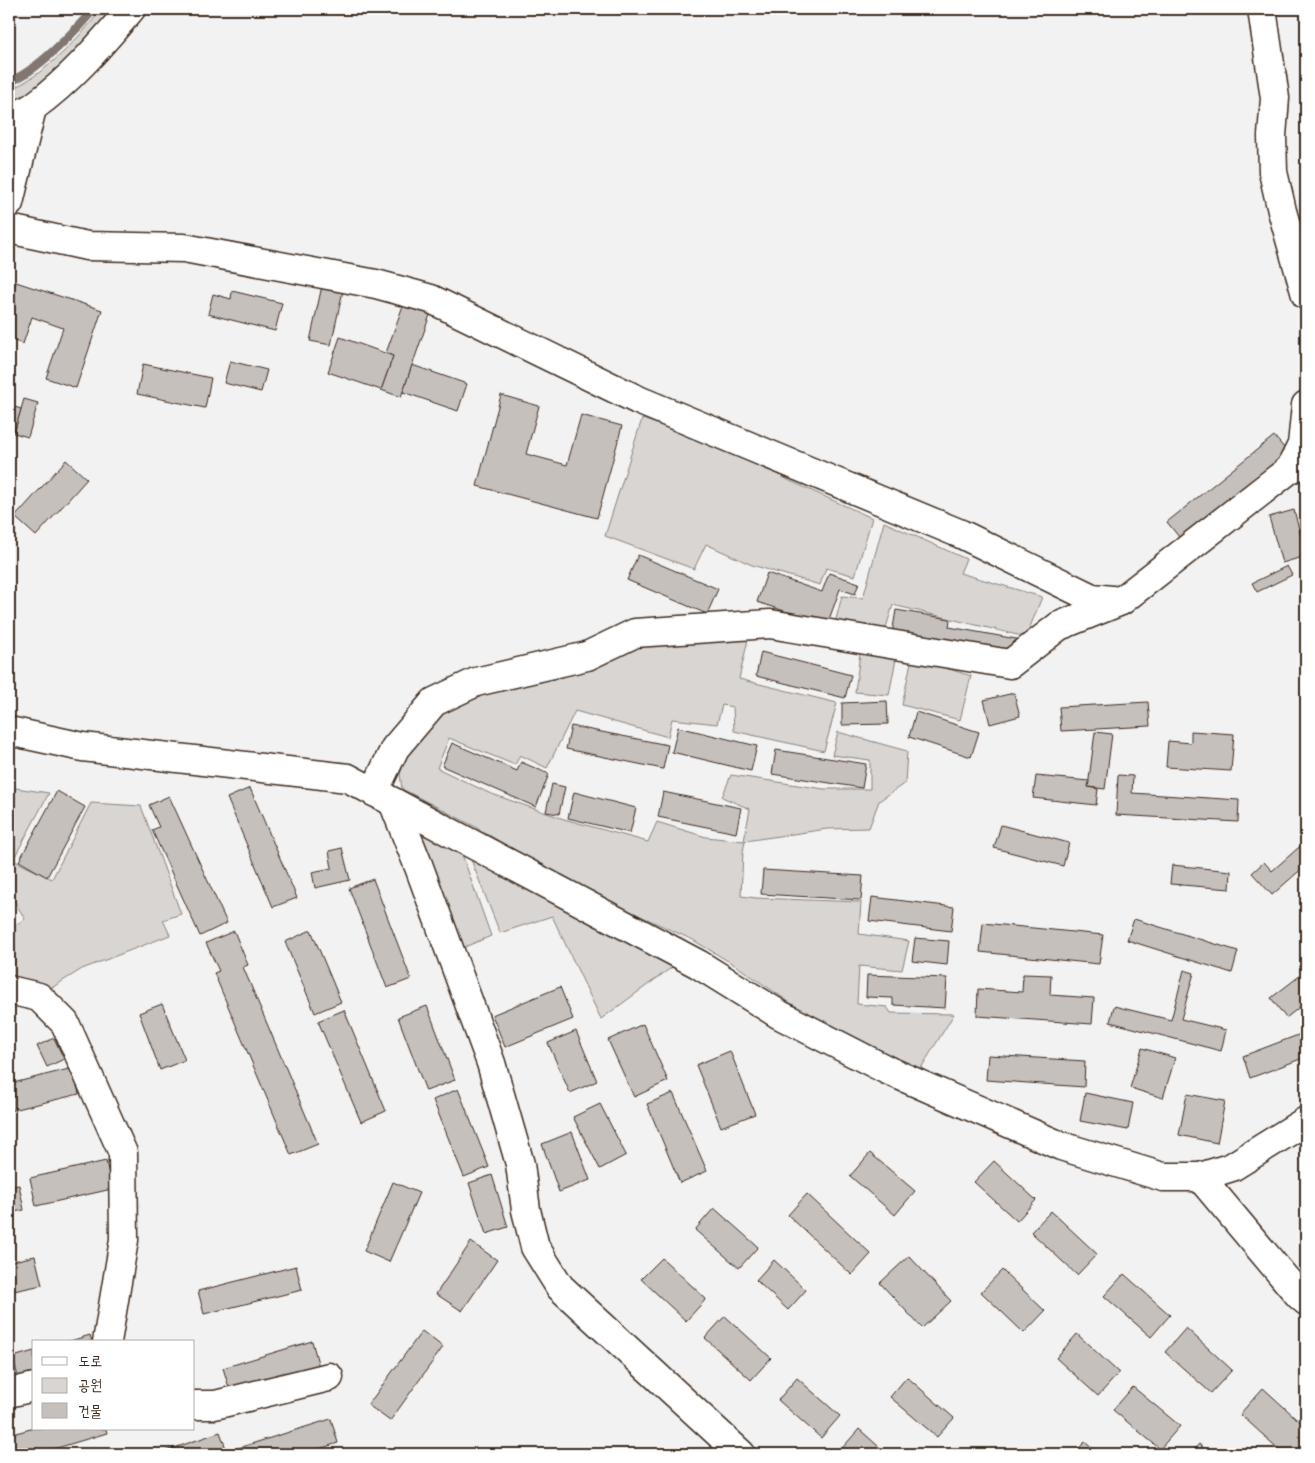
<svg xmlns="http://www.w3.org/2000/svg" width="1315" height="1463" font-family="'Balsamiq Sans','Poor Story',sans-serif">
  <rect width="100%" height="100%" fill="#f3f2f2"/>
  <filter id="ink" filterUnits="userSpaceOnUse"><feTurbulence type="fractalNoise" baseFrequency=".02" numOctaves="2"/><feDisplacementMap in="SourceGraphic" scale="10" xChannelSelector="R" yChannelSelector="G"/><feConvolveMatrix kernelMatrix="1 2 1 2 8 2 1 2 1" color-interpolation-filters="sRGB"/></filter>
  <g filter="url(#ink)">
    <g fill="#d8d5d2" stroke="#8a8078">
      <path d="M102 9H118L86 47 24 98 9 105V90C46 74 77 40 102 9Z"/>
      <polygon points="642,419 740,452 788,480 872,518 855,576 826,568 820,585 752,565 706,544 694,569 605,536"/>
      <polygon points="884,522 966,559 960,573 1042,597 1026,637 893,605 883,637 834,627 842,596 863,598"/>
      <polygon points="749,635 739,679 837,703 824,751 734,731 733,707 722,705 717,724 672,719 668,737 575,711 547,768 520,755 515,765 449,738 437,768 489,793 564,819 648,842 657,822 706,837 744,841 750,809 722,797 731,775 824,789 870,789 870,760 832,755 838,732 907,751 905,783 879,801 869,828 827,829 745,841 743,852 741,896 756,898 861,902 859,934 909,941 902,970 859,966 857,1004 887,1007 891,1013 954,1014 918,1073 811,1017 738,967 693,940 623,908 540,866 474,826 402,789 400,774 410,746 433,720 455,703 642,640"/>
      <polygon points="860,653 896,659 889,695 855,692"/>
      <polygon points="912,657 971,676 960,720 902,705"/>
      <polygon points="9,787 49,793 13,860 52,879 91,803 141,806 181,914 163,920 170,935 82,969 53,987 9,983 9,929 25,919 9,892"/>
      <polygon points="404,813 458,843 491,936 455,951"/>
      <polygon points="466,847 675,965 601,1019 552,916 500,933"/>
    </g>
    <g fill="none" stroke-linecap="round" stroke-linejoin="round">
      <path stroke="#827770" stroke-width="9" d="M9 82C37 71 74 32 94 9"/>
    </g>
    <g fill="#c6c0bd" stroke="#3b2a1e">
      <polygon points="323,281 344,286 331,345 310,341"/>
      <polygon points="16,282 102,310 76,388 46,378 63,328 32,317 23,344 9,339 9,303"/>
      <polygon points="232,291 282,303 275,331 208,314 213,294 231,299"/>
      <polygon points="405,300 432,309 401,397 381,390 393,356 386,353"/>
      <polygon points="340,337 393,356 381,390 328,372"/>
      <polygon points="230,361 267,370 261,392 224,383"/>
      <polygon points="143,364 211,378 205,408 137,394"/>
      <polygon points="412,365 467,384 458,411 403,392"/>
      <polygon points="501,395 539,406 526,454 567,465 581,415 622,426 597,518 477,486"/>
      <polygon points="24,399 38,403 28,437 14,433"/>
      <polygon points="9,405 21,409 14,433 9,431"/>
      <polygon points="1274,436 1290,455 1183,542 1167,522"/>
      <polygon points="66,460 87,479 36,536 15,517"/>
      <polygon points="1294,510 1306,556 1282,563 1269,517"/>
      <polygon points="638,555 718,589 707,614 627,580"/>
      <polygon points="1287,566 1292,575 1257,592 1252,583"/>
      <polygon points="767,573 822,592 829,573 859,583 855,594 840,589 827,625 757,602"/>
      <polygon points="896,610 950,619 949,627 1022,640 1017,662 891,640"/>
      <polygon points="761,652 851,675 845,698 756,676"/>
      <polygon points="1014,693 1020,716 990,724 984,700"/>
      <polygon points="887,701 888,724 842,725 842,703"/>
      <polygon points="1148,702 1150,726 1061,731 1059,707"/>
      <polygon points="916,712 979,732 971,757 909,737"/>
      <polygon points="571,726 668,745 663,769 566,749"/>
      <polygon points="678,727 757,746 751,771 672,752"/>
      <polygon points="1191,731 1234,734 1231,771 1166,767 1168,741 1191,743"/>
      <polygon points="1095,732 1112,734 1105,789 1088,787"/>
      <polygon points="452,743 517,771 521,762 549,774 536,807 442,766"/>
      <polygon points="776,750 866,764 862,788 772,774"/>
      <polygon points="1118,775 1133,776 1132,793 1239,800 1238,822 1116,815"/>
      <polygon points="1036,776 1089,781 1088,787 1098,789 1096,805 1033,798"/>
      <polygon points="552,784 565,787 559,814 546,812"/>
      <polygon points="250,788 297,898 273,907 227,798"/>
      <polygon points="57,791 85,807 47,877 19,861"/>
      <polygon points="574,792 636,808 630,833 568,818"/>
      <polygon points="663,792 741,808 736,833 658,817"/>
      <polygon points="169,796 227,923 200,936 152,830 159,827 149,805"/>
      <polygon points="1001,825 1069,843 1063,866 994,848"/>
      <polygon points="1306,841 1306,865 1272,895 1252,873 1264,862 1272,871"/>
      <polygon points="342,848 350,880 315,888 312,872 332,868 329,851"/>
      <polygon points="1172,865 1231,871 1230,889 1170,884"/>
      <polygon points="763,870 863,876 861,900 761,894"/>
      <polygon points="373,879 411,979 387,988 349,888"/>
      <polygon points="872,897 954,907 951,931 869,921"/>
      <polygon points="1134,919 1238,951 1232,973 1127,940"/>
      <polygon points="983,923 1103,935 1099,964 980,952"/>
      <polygon points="311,930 341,1002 315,1013 285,942"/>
      <polygon points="234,931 248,965 243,967 318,1144 291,1155 214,973 219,971 206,943"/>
      <polygon points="915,938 949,941 947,965 912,961"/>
      <polygon points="1184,970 1194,973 1181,1019 1226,1030 1221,1051 1110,1022 1114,1006 1171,1020"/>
      <polygon points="1306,971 1306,1002 1286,1018 1271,998"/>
      <polygon points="1023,974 1051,975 1050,995 1094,998 1092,1024 977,1016 978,989 1022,992"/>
      <polygon points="867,975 947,978 945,1008 893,1005 893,998 866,997"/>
      <polygon points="560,987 573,1019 505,1047 492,1015"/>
      <polygon points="162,1004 185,1060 160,1070 139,1013"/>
      <polygon points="427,1006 455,1080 426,1091 398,1017"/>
      <polygon points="344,1010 386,1111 361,1122 318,1021"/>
      <polygon points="643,1024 668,1081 634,1097 608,1040"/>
      <polygon points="576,1031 597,1081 570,1093 548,1043"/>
      <polygon points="1306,1032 1306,1057 1250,1078 1243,1056"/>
      <polygon points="54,1038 64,1059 47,1067 37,1046"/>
      <polygon points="1142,1048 1175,1058 1163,1098 1130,1088"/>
      <polygon points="730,1051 755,1114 721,1127 696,1065"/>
      <polygon points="988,1055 1085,1061 1084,1087 986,1080"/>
      <polygon points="73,1068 79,1094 9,1111 9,1084"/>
      <polygon points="458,1089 489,1167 464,1177 433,1100"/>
      <polygon points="673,1093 707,1171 680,1183 647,1104"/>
      <polygon points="1085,1093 1133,1103 1128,1130 1080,1121"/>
      <polygon points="1187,1094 1225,1101 1217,1143 1179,1135"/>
      <polygon points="600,1104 626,1155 600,1169 573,1117"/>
      <polygon points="572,1132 590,1180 559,1192 542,1144"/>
      <polygon points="870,1153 915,1191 895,1215 850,1176"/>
      <polygon points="106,1161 112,1189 36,1206 30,1178"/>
      <polygon points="994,1161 1036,1200 1017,1221 974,1182"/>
      <polygon points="492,1175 508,1227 486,1234 469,1183"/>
      <polygon points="393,1182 419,1193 389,1262 364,1251"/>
      <polygon points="19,1185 24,1210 9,1213 9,1187"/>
      <polygon points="807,1194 871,1254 852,1275 788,1215"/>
      <polygon points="714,1208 758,1247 739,1268 695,1230"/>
      <polygon points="1051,1211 1097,1254 1077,1275 1031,1232"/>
      <polygon points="471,1242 497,1260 462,1311 436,1294"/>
      <polygon points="35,1256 42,1285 9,1292 9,1262"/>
      <polygon points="909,1256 951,1301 922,1328 880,1283"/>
      <polygon points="662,1258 706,1299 686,1321 641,1279"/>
      <polygon points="774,1260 806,1290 788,1310 756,1280"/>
      <polygon points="296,1266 302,1290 204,1314 198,1291"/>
      <polygon points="1002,1270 1045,1311 1024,1333 981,1292"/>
      <polygon points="1124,1274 1170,1315 1151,1337 1104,1296"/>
      <polygon points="725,1316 771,1358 751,1380 705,1338"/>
      <polygon points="1186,1328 1232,1370 1211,1393 1165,1352"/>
      <polygon points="422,1331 443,1347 390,1421 368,1405"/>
      <polygon points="1077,1334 1119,1373 1098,1396 1056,1358"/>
      <polygon points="90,1335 92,1342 67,1342"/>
      <polygon points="312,1341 319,1367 231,1394 223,1368"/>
      <polygon points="34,1351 34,1377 19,1381 13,1357"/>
      <polygon points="907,1377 954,1418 937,1437 890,1397"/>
      <polygon points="797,1378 840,1416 821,1438 778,1400"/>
      <polygon points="1133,1387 1180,1426 1160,1449 1113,1410"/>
      <polygon points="1263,1388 1306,1427 1306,1445 1298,1454 1284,1454 1240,1414"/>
      <polygon points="331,1419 338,1443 303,1454 236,1454 235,1449"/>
      <polygon points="34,1428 106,1429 107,1433 37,1454 10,1454 9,1435"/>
      <polygon points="859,1429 887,1454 837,1454"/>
      <polygon points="220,1432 228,1454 157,1454"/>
      <polygon points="1085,1442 1098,1454 1073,1454"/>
      <polygon points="1199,1444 1210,1454 1190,1454"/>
    </g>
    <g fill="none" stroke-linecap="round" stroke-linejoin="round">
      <defs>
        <g id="minor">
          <polyline points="1262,9 1275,98 1272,136 1273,172 1282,211 1306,295"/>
          <path d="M9 119C17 115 26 112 33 107 71 80 101 44 131 9"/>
          <polyline points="9,203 32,108"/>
          <polyline points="9,229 87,246 184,248 376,284 431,299 638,400 961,534 1092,598 1121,601"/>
          <polyline points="1290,469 1302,445 1306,405"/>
          <polyline points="9,731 83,747 348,778 698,964 780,1015 887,1070 1061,1146 1163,1177 1200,1177 1232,1167 1306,1121"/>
          <polyline points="374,792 395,748 434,702 476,682 587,656 635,633 770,624 1010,664 1059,626 1121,601 1290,469 1306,463"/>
          <polyline points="393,802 419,867 491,1063 520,1164 526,1210 535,1247 560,1287 741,1454"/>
          <polyline points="9,990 39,997 65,1023 123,1153 124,1240 107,1342"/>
          <polyline points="1200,1177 1299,1295 1306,1301"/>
          <polyline points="9,1393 34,1387"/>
          <polyline points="194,1405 215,1405 329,1377"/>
        </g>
      </defs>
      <use href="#minor" stroke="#3b2a1e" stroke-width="31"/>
      <use href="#minor" stroke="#fff" stroke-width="28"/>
    </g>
  </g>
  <rect width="1315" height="1463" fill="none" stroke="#fff" stroke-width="30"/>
  <rect x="15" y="15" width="1285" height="1433" fill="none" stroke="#3b2a1e" stroke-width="2" filter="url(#ink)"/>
  <rect x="32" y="1340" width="162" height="90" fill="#ffffff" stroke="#b1aaa5"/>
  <rect x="42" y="1357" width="25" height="8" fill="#ffffff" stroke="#b1aaa5"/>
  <text x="78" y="1366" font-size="15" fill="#3b2a1e">도로</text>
  <rect x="42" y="1378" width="25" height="15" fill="#d8d5d2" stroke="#b1aaa5"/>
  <text x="78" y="1390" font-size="15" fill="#3b2a1e">공원</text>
  <rect x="42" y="1403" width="25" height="15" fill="#c6c0bd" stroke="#b1aaa5"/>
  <text x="78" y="1416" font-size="15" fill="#3b2a1e">건물</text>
</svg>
